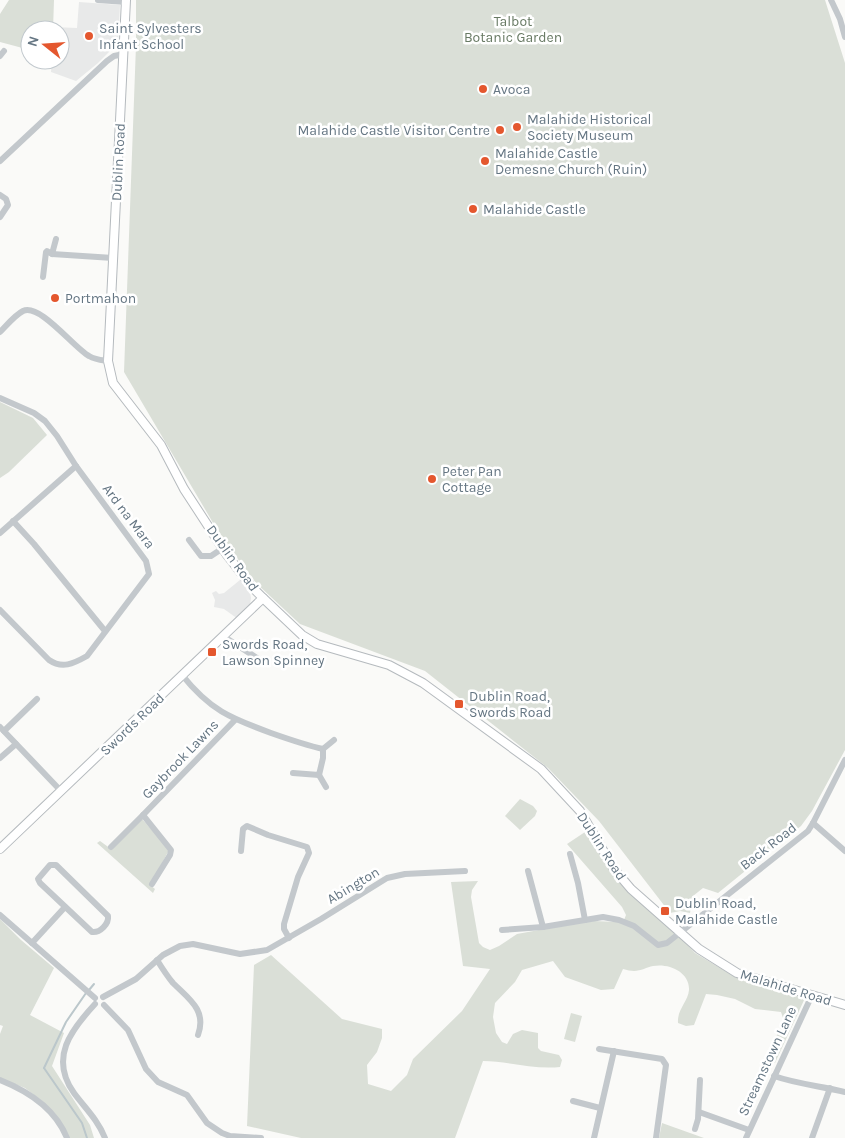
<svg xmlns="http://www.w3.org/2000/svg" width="845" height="1138" font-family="Karla,sans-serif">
  <rect width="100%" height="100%" fill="#fafaf8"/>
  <g fill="#e8e9e9">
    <polygon points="79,2 120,5 118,43 98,63 76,81 51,72 52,60 60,60 60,30 53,30 53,27 77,28"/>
    <polygon points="240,580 250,593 251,598 250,605 238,619 224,609 214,607 215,600 212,593 216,591 219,594 224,593"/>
  </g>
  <g fill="#dadfd7">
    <polygon points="9,0 54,0 53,30 30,30 30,50 0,42 0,14"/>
    <polygon points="136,0 825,0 845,63 845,750 812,811 801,826 718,893 703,888 693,896 690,913 680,911 670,913 599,821 548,768 425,671 300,624 256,583 222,538 124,372 136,45"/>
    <polygon points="0,402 33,418 47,435 9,472 0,478"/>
    <polygon points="520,799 533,806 537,811 535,816 520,830 505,816"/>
    <polygon points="142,819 168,848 168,852 150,885 155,889 153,893 97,843 100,841 111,849"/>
    <path d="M588 830 612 873 673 929 695 953 735 977 805 998 775 1063 765 1059 784 1021 781 1012 755 1009 735 999 717 995 706 994 694 1025 686 1026 678 1023C677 1009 688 1002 689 990 690 972 669 963 653 966 647 967 641 971 634 971 631 971 627 970 623 969L614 989 601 990 565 977 553 961 522 970 515 982 495 1003 493 1017 496 1033 502 1042 507 1044 513 1034 522 1030 538 1033V1048L541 1051 559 1055 562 1060 560 1067C535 1070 508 1061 483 1061L455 1138H301L247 1126 254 965 271 955 342 1019 382 1029V1038L377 1052 367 1065 368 1084 391 1091 407 1075 413 1059 462 1011 490 969 463 966 451 882 478 881 472 890 471 897 479 943 483 947 490 950 499 946 517 934 566 925 594 921 617 922 624 920 626 915 622 907 567 844Z"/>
    <polygon points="0,919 21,940 54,968 30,1015 64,1033 52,1066 90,1125 94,1138 69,1138 42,1101 25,1088 0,1078 0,1034 3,1026 0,1025"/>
    <polygon points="571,1013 582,1016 575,1042 564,1039"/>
    <polygon points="662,1123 704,1138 659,1138"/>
  </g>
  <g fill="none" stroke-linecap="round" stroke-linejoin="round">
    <g stroke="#bbc7cb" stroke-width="2">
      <polyline points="89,990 94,984"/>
      <polyline points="44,1068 66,1022 86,993"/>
      <polyline points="44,1068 82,1123 87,1138"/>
    </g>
    <defs>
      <g id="major">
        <polyline points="126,0 108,361 113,383 161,445 184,489 227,555 252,587 263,598 302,635 317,644 389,665 423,683 541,769 580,811 614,869 631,889 699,949 737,973 845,1005"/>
        <polyline points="0,849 263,598"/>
      </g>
    </defs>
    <use href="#major" stroke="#b5babe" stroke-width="10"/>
    <g stroke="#c3c8cc" stroke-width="6">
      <polyline points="98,0 126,2"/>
      <polyline points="831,0 840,19 845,37"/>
      <polyline points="0,56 4,51"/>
      <polyline points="0,161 107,61 114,56 124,54"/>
      <polyline points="0,195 6,199 8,205 0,217"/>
      <polyline points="56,239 52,254 113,258"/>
      <polyline points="43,277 46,252 47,251 52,254"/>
      <path d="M0 332C7 325 15 315 23 311 40 303 74 348 89 356 96 360 101 360 108 361"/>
      <path d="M0 398 34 413 45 421 57 436 76 466 146 561 149 574 87 656C73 664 62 669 49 660L0 610"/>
      <polyline points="13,521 34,544 105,631"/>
      <polyline points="0,533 76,466"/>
      <polyline points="189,540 201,556 211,556 223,548"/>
      <polyline points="223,636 260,660"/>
      <path d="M182 675C210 710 230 718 271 733 288 739 305 745 323 749V758L319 775 293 773"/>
      <polyline points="0,727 61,791"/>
      <polyline points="4,731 37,699"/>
      <polyline points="323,749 334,740"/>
      <polyline points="0,758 16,744"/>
      <polyline points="319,775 326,787"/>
      <polyline points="143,815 235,720"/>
      <polyline points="813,823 845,851"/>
      <polyline points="111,847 143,815 171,850 170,855 152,884"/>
      <polyline points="241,851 243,829 247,826 268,835 307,847 309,853 298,877 284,924 284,929 289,938"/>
      <polyline points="570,854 578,883 585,920"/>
      <path d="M50 865H56L108 916C109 924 100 933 92 932L40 883 38 879Z"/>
      <polyline points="528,871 543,927"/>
      <polyline points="0,915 95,998"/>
      <polyline points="502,930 543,927 603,917 619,920 634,926 658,945 667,943 808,831 813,823 845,760"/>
      <polyline points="32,943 65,907"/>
      <path d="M157 960C162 968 167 976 173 983 189 999 207 1010 198 1035"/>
      <polyline points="103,997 136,979 163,955 180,946 193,944 240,954 267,950 321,919 387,878 405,874 465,871"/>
      <path d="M95 1004C71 1030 49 1058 74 1093 85 1108 98 1120 105 1138"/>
      <polyline points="104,1005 128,1030 146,1069 158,1082 187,1095 207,1123 222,1133 230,1136 261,1138"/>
      <polyline points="599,1049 662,1059 666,1065 656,1138"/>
      <path d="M774 1076C797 1084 821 1086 845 1092"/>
      <path d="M0 1080C28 1091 55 1108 67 1138"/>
      <polyline points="573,1101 600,1108"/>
      <polyline points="699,1112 749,1130"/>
      <polyline points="695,1129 698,1119 700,1080"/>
      <polyline points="594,1138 614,1051"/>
      <polyline points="746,1138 812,995"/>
      <polyline points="812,1138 830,1088"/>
    </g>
    <use href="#major" stroke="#fff" stroke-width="8"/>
  </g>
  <g fill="#e4572e" stroke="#fff" stroke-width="2">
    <circle cx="89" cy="36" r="5"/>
    <circle cx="483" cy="89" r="5"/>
    <circle cx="517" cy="127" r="5"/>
    <circle cx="500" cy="130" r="5"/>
    <circle cx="485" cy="161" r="5"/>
    <circle cx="473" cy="209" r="5"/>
    <circle cx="55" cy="298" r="5"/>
    <circle cx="432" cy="479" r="5"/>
    <rect x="207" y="647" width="10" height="10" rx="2.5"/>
    <rect x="454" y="699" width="10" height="10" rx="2.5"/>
    <rect x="660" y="906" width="10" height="10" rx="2.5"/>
  </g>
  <g text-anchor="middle" stroke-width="5" stroke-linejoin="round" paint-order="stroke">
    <g font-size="14" fill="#687a64" stroke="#fff">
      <text x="513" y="26">Talbot<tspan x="513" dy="16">Botanic Garden</tspan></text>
    </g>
    <g font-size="14" fill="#657683" stroke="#fff" text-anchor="start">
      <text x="99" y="33">Saint Sylvesters<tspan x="99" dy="16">Infant School</tspan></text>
      <text x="493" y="94">Avoca</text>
      <text x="527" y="124">Malahide Historical<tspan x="527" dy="16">Society Museum</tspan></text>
      <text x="490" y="135" text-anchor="end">Malahide Castle Visitor Centre</text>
      <text x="495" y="158">Malahide Castle<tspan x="495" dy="16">Demesne Church (Ruin)</tspan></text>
      <text x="483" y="214">Malahide Castle</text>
      <text x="65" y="303">Portmahon</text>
      <text x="442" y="476">Peter Pan<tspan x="442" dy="16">Cottage</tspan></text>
      <text x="222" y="649">Swords Road,<tspan x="222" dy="16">Lawson Spinney</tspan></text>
      <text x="469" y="701">Dublin Road,<tspan x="469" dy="16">Swords Road</tspan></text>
      <text x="675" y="908">Dublin Road,<tspan x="675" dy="16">Malahide Castle</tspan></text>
    </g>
    <g font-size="14" fill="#657683" stroke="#fff">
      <text transform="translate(118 162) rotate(-87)" y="5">Dublin Road</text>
      <text transform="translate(129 516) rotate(53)" y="5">Ard na Mara</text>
      <text transform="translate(233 558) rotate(54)" y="5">Dublin Road</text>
      <text transform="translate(132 724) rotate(-44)" y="5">Swords Road</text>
      <text transform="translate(180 759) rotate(-46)" y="5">Gaybrook Lawns</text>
      <text transform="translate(602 846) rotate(57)" y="5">Dublin Road</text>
      <text transform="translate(768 846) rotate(-38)" y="5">Back Road</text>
      <text transform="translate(353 885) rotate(-31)" y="5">Abington</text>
      <text transform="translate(786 987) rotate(17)" y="5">Malahide Road</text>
      <text transform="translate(767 1061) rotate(-65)" y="5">Streamstown Lane</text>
    </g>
  </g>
  <g transform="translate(45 45) rotate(287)"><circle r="24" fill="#ffffff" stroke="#c1c8cd"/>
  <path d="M0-4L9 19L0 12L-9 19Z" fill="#e4572e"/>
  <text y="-8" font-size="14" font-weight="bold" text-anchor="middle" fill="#657683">N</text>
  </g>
</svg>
